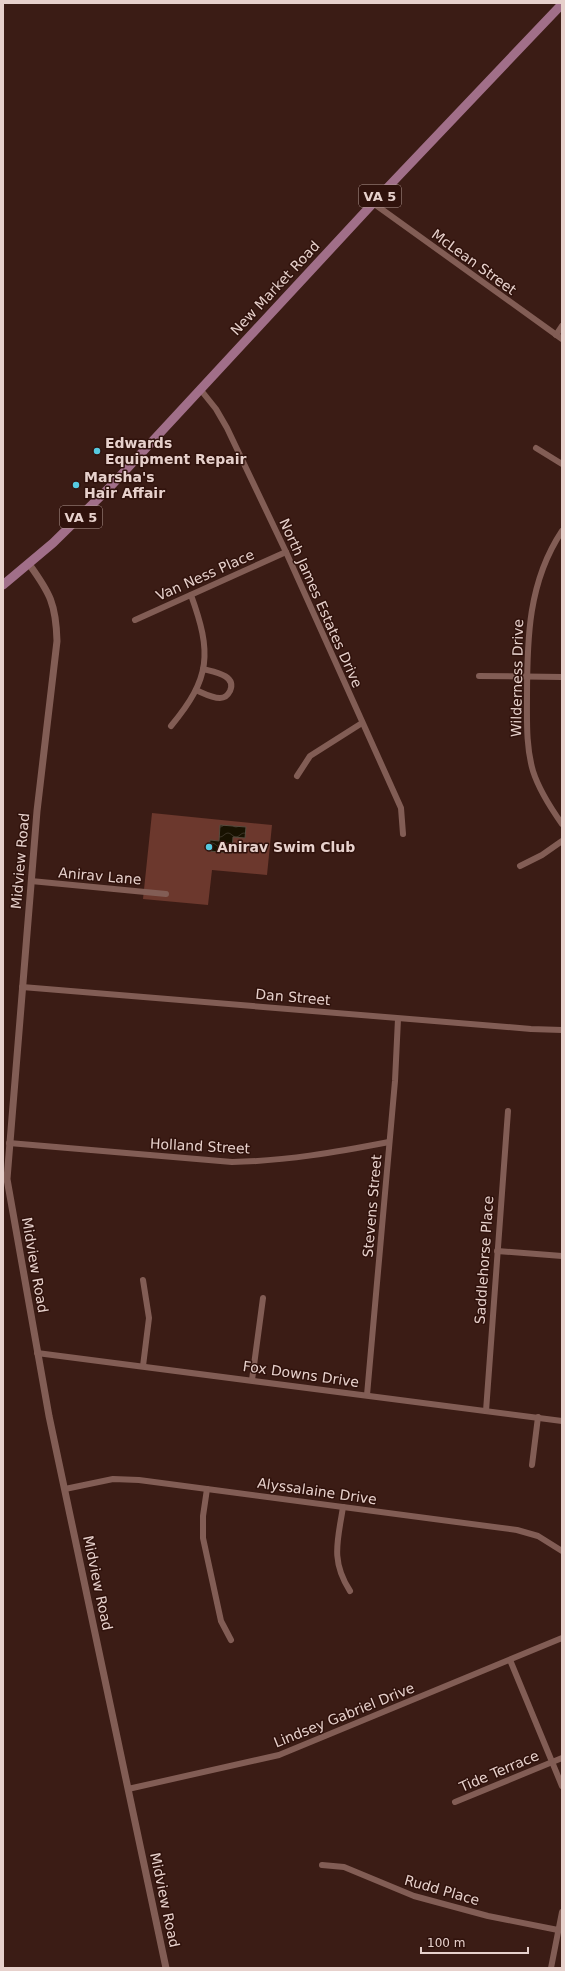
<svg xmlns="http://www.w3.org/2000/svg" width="565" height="1971" font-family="'DejaVu Sans',sans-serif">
  <defs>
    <pattern id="water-waves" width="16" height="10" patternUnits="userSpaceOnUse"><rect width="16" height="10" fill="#181201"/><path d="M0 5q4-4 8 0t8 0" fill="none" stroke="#3a3325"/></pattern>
  </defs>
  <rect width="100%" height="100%" fill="#3b1c15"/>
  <polygon fill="#6c382d" points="152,813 272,825 267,875 212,870 208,905 143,899"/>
  <polygon fill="url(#water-waves)" stroke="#564b3e" points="220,825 246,827 245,838 233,837 232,853 209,851 210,840 219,841"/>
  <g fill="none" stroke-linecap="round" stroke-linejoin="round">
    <g stroke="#825d55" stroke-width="6">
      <polyline points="373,203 562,339"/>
      <polyline points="556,335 562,326"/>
      <polyline points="200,389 216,409 227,428 286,552 401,808 403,834"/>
      <polyline points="536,448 562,464"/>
      <path d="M562 531C528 582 527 639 527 698 527 722 526 747 533 771 539 790 550 807 562 824"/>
      <polyline points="135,620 286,552"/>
      <polyline points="479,676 562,677"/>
      <path d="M196 690C203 693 212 698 220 698 224 698 228 695 230 691 237 675 214 672 203 669"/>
      <path d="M171 726C211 678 212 653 191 595"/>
      <polyline points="297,776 310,756 362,723"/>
      <polyline points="520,866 542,855 562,841"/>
      <polyline points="31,881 166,894"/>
      <polyline points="22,987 531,1029 562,1030"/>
      <path d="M9 1143 232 1162C286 1161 337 1152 389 1142"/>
      <polyline points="497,1251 562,1256"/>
      <polyline points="143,1280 149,1318 143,1366"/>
      <polyline points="37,1353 562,1421"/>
      <polyline points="252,1380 263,1298"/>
      <polyline points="367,1395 395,1081 398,1019"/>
      <polyline points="486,1411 508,1111"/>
      <polyline points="532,1465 538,1417"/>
      <polyline points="65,1489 113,1479 139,1480 517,1530 538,1536 562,1551"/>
      <polyline points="207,1489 203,1516 203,1538 221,1621 231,1640"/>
      <path d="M343 1507C338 1540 330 1560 350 1591"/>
      <polyline points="510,1660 562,1786"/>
      <polyline points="128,1789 279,1755 562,1638"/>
      <polyline points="455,1802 562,1758"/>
      <polyline points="322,1865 344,1867 414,1896 488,1916 558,1930"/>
      <polyline points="551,1968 562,1912"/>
    </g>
    <path stroke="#825d55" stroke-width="7" d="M29 564C50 593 56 604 57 641L37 811 7 1179 49 1416 166 1968"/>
    <polyline stroke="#a16f89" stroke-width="9" points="3,585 53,543 110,487 389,186 562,4"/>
  </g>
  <g fill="#56c9e0" stroke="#30120c" stroke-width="1.5">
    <circle cx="97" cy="451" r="4"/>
    <circle cx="76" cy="485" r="4"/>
    <circle cx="209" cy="847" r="4"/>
  </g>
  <g text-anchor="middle" stroke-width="3" stroke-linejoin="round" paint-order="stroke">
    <g fill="#30120c" stroke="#b09892" stroke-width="1">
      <rect x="359" y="185" width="42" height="22" rx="3"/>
      <rect x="60" y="506" width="42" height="22" rx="3"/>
    </g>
    <g font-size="13" font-weight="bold" fill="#e7d1cc">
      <text x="380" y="201">VA 5</text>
      <text x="81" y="522">VA 5</text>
    </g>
    <g font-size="14" fill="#e7d1cc" stroke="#30120c">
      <text transform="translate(474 262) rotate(36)" y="5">McLean Street</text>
      <text transform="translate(275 288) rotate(-47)" y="5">New Market Road</text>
      <text transform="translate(205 575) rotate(-24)" y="5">Van Ness Place</text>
      <text transform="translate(321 603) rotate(66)" y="5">North James Estates Drive</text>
      <text transform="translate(517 678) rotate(-89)" y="5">Wilderness Drive</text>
      <text transform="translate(20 861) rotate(-85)" y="5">Midview Road</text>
      <text transform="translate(100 876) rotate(5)" y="5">Anirav Lane</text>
      <text transform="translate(293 997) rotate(5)" y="5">Dan Street</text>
      <text transform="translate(200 1146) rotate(3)" y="5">Holland Street</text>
      <text transform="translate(372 1206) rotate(-85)" y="5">Stevens Street</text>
      <text transform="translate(484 1260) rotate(-86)" y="5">Saddlehorse Place</text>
      <text transform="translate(35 1265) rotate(80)" y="5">Midview Road</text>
      <text transform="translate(301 1374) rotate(8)" y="5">Fox Downs Drive</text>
      <text transform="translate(317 1491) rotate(8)" y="5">Alyssalaine Drive</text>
      <text transform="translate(98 1583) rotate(78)" y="5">Midview Road</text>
      <text transform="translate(344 1715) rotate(-22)" y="5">Lindsey Gabriel Drive</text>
      <text transform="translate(499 1771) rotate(-23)" y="5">Tide Terrace</text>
      <text transform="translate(442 1890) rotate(16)" y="5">Rudd Place</text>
      <text transform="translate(165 1900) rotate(78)" y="5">Midview Road</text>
    </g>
    <g font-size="14" font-weight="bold" fill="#e7d1cc" stroke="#30120c" text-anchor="start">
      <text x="105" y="448">Edwards<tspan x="105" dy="16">Equipment Repair</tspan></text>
      <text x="84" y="482">Marsha's<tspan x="84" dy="16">Hair Affair</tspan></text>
      <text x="217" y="852">Anirav Swim Club</text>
    </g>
  </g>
  <rect width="565" height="1971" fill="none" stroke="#e7d1cc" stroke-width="8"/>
  <path d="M421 1947v6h107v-6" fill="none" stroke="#e7d1cc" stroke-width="2"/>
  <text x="427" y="1947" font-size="12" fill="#e7d1cc" stroke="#30120c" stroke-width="3" paint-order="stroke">100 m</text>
</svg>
